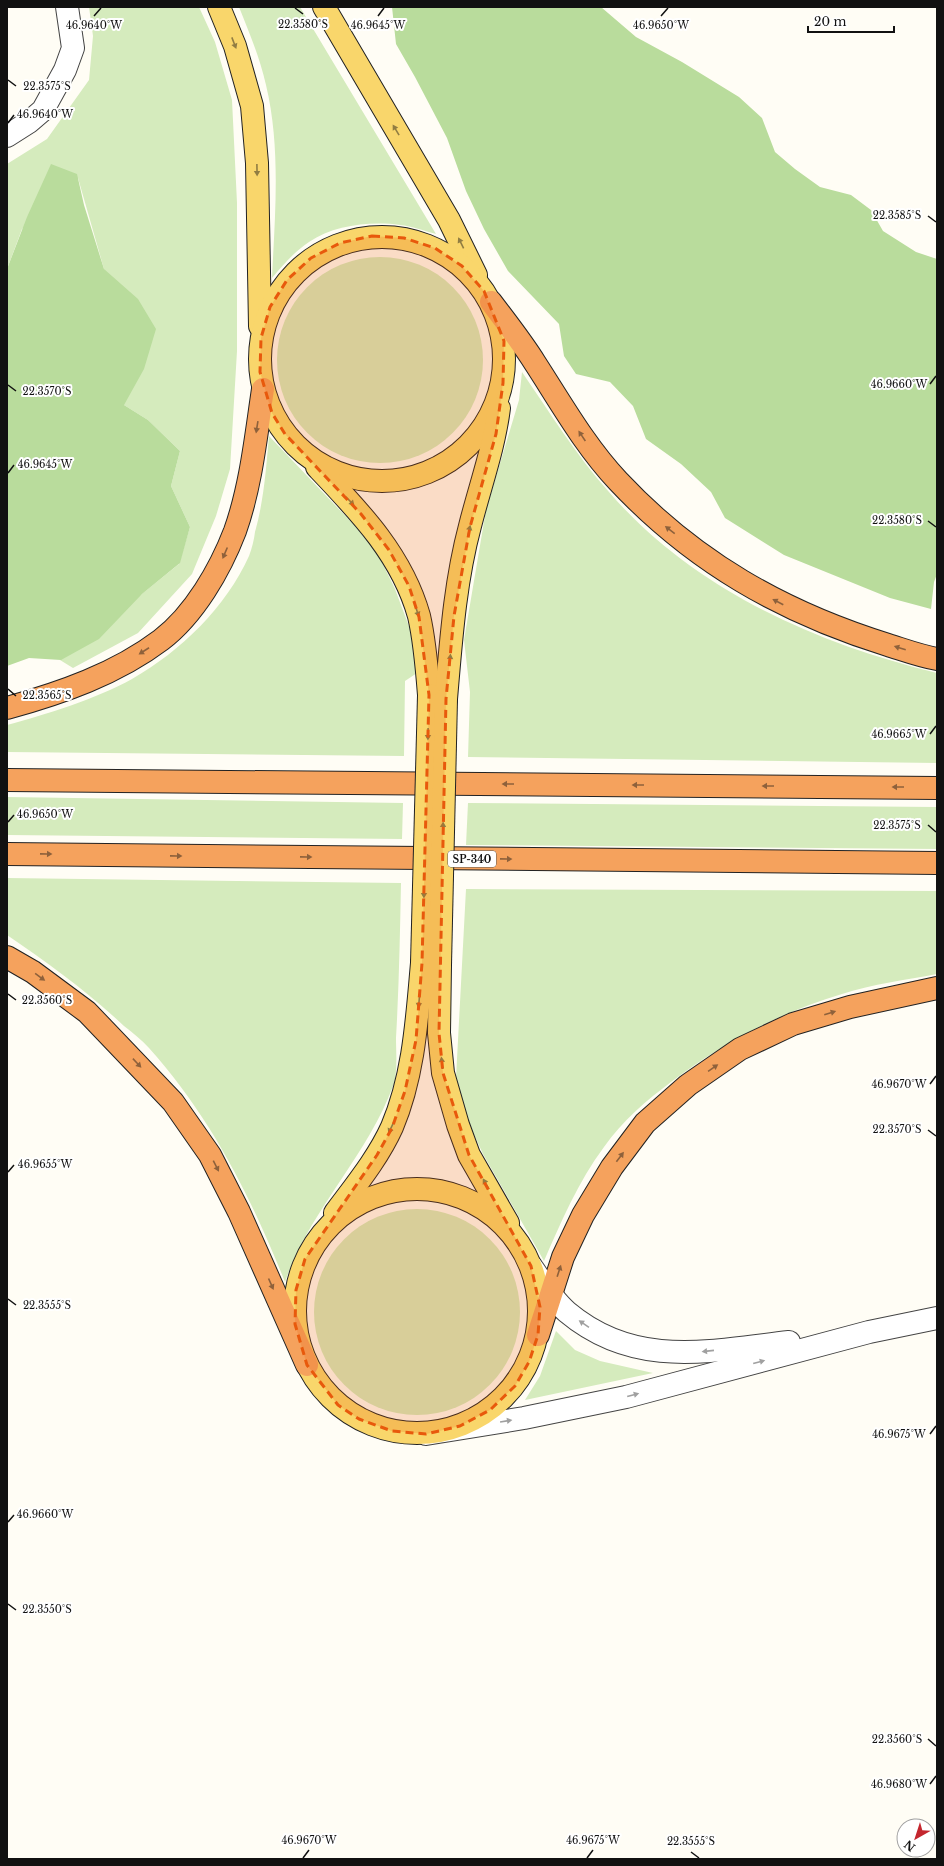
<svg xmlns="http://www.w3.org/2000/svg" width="944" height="1866" font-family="'Libre Baskerville',serif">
  <rect width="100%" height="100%" fill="#fffdf5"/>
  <g fill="#d5ebbd">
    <polygon points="89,7 199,7 215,42 232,100 237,203 237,351 230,469 216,516 192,574 138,633 73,668 60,660 179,564 190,527 171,486 180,451 148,420 124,405 104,269 78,178 22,229 7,269 7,164 47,139 89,80 93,36"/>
    <path d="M239 7H300L436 234C424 231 412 226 400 225 371 221 334 225 309 242 294 252 283 265 272 278 275 214 281 148 266 85 260 58 249 32 239 7Z"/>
    <circle cx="380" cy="360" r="103"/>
    <path d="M522 372C550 413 576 455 609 492 693 589 814 643 937 673V763L468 757 470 692 464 640 486 510 519 400Z"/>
    <path d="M269 436 356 527 379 556 395 589 413 637 417 673 405 681 404 756 7 752V725C47 714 96 699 132 679 181 651 226 607 249 556 252 548 254 540 255 532 264 500 266 469 269 436Z"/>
    <polygon points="7,797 403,803 402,839 7,835"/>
    <polygon points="468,803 937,807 937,849 466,845"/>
    <path d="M7 878 401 883C400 935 399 986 396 1038 396 1051 398 1074 393 1086 367 1157 309 1211 285 1282 251 1197 211 1117 149 1048 142 1040 133 1033 124 1026 88 992 48 963 7 935Z"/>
    <path d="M466 889 937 891V974C906 980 873 984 842 994 779 1013 724 1042 671 1082 647 1100 622 1121 604 1147 578 1182 561 1222 544 1261L483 1154 465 1115 456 1078Z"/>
    <circle cx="417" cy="1312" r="103"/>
    <polygon points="556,1331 575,1350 600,1361 653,1373 525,1400 540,1376"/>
  </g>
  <g fill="#b9dc9c">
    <polygon points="392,7 601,7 636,37 682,62 739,97 762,118 775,152 795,169 820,187 851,195 871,210 883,231 916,252 937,259 937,574 934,582 931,609 890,598 784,555 725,518 711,492 681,464 646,439 633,406 610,382 576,374 564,356 559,324 508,271 484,229 466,191 447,138 415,77 396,44"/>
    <polygon points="51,164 77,174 84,205 104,269 138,299 156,329 144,369 124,405 148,420 180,451 171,486 190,527 180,563 142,594 99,639 61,660 29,658 7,666 7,269 27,217"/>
  </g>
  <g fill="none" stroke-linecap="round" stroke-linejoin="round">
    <defs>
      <g id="minor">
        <polyline points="7,136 29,122 43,110 65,70 73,48 67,7"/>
        <path d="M531 1266C542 1282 552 1299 567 1312 635 1369 709 1351 789 1342"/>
        <polyline points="426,1434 524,1418 626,1397 869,1332 937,1318"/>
      </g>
      <g id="major">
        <polyline points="219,7 235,46 252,106 257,163 260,326"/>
        <polyline points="324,7 449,220 476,275"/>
        <circle cx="382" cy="359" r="122"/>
        <path d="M317 467C359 511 402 555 419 616 425 642 427 669 429 695"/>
        <path d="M446 699C451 641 455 582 470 526 480 486 494 448 499 408"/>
        <polyline points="440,965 439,1033 443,1073 458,1125 469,1155 508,1223"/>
        <circle cx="417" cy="1311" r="122"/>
        <path d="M335 1213C355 1186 378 1158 392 1127 414 1075 417 1019 422 963"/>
      </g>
      <g id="highway">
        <path d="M491 302C506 322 522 342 535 363 561 403 585 446 618 481 694 562 782 612 888 645 904 650 920 656 937 659"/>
        <path d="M7 708C61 693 116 674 161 640 194 615 220 570 235 531 251 486 256 436 263 389"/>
        <polyline points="7,780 937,788"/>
        <polyline points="7,854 937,863"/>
        <polyline points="7,957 33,972 87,1012 173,1102 210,1155 239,1212 307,1365"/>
        <polyline points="538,1335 563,1257 583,1215 612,1167 645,1123 688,1085 740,1049 793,1024 850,1007 937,988"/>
      </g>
    </defs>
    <use href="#minor" stroke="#444" stroke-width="24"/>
    <use href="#major" stroke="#222" stroke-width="24"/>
    <use href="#highway" stroke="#222" stroke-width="24"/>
    <use href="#minor" stroke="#fff" stroke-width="22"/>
    <use href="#major" stroke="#f9d66b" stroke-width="22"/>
    <use href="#highway" stroke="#f5a25d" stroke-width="22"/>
    <defs>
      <g id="major-bridge">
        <polyline points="422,963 429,695"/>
        <polyline points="440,965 446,699"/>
      </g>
    </defs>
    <use href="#major-bridge" stroke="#222" stroke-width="24" stroke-linecap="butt"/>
    <use href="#major-bridge" stroke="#f9d66b" stroke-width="22"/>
  </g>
  <defs><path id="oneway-solid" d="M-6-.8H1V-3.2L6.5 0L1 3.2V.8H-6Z"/></defs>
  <g fill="#917d42">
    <use href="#oneway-solid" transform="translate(234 43) rotate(69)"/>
    <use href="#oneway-solid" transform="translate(396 130) rotate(-121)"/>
    <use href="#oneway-solid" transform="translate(257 170) rotate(89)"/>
    <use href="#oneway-solid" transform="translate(461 243) rotate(-116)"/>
    <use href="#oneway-solid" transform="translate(350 501) rotate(46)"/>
    <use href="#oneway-solid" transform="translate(469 531) rotate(-78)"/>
    <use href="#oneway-solid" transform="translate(417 611) rotate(72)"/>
    <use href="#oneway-solid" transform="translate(450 660) rotate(-85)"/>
    <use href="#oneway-solid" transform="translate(428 734) rotate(91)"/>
    <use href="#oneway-solid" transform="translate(443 828) rotate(-89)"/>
    <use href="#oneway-solid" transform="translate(424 892) rotate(91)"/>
    <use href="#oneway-solid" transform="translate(419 1002) rotate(95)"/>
    <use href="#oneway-solid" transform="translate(442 1063) rotate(-96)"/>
    <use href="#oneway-solid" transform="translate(391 1128) rotate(115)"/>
    <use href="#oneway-solid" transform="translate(486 1184) rotate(-120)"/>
  </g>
  <g fill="#8e613b">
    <use href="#oneway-solid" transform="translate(257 427) rotate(99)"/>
    <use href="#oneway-solid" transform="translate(582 436) rotate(-124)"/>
    <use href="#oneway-solid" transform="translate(670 530) rotate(-142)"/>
    <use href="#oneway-solid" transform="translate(225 553) rotate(113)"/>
    <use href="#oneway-solid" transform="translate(778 602) rotate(-152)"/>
    <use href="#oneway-solid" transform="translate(900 648) rotate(-163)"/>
    <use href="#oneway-solid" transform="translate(144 651) rotate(147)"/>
    <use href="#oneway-solid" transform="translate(508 784) rotate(-180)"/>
    <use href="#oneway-solid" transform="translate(638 785) rotate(-180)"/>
    <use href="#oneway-solid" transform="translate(768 786) rotate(-180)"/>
    <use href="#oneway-solid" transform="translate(898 787) rotate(-180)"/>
    <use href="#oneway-solid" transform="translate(46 854) rotate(1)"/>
    <use href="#oneway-solid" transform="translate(176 856) rotate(1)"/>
    <use href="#oneway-solid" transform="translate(306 857) rotate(1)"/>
    <use href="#oneway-solid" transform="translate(506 859) rotate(1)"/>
    <use href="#oneway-solid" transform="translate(40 977) rotate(36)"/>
    <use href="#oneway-solid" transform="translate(830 1013) rotate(-17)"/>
    <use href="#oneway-solid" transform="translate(137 1063) rotate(47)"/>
    <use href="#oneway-solid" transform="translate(713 1068) rotate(-35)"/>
    <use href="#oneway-solid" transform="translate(620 1157) rotate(-53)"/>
    <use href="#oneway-solid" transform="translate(216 1166) rotate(63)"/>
    <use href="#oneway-solid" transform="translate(559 1271) rotate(-72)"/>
    <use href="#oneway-solid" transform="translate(271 1284) rotate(66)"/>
  </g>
  <g fill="#a0a0a0">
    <use href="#oneway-solid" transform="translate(584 1324) rotate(-146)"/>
    <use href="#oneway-solid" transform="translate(708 1351) rotate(174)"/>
    <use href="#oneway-solid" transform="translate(759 1362) rotate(-15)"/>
    <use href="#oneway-solid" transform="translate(633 1395) rotate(-15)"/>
    <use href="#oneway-solid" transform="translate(506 1421) rotate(-9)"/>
  </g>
  <path fill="#e8590c" fill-opacity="0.2" stroke="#e8590c" stroke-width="3" stroke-dasharray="8 5" stroke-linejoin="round" d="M372 236 404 238 435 248 462 266 484 291 504 341 503 383 496 434 470 527 454 616 446 699 439 1033 443 1073 469 1155 531 1266 540 1307 538 1335 529 1362 515 1386 490 1410 460 1426 426 1434 392 1431 359 1419 338 1405 307 1365 295 1324 296 1290 305 1259 377 1155 392 1128 405 1091 416 1040 422 963 429 695 419 617 409 586 389 550 361 514 285 434 272 413 260 372 261 338 270 307 287 280 311 258 340 243Z"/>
  <path fill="none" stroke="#111" stroke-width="1.5" d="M295 8 303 14M94 16 101 8M378 16 384 8M661 16 668 8M8 80 16 86M8 123 14 115M928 216 936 222M930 384 936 376M8 385 16 391M8 473 14 465M928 521 936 527M8 689 16 696M930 734 936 726M8 822 14 815M928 825 936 832M8 994 16 1000M930 1084 936 1076M928 1130 936 1136M8 1172 14 1165M8 1299 16 1305M930 1434 936 1426M8 1522 14 1515M8 1604 16 1610M928 1739 936 1746M930 1784 936 1776M691 1852 699 1858M303 1858 309 1850M587 1858 593 1850"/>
  <g text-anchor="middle" stroke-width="4" stroke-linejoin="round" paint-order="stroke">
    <rect fill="#fff" stroke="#585858" stroke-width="1" x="448" y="851" width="48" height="16" rx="3"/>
    <g font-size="10" font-weight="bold" fill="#111">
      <text x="472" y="863">SP-340</text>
    </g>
  </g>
  <g font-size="10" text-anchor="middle" fill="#111" stroke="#fff" stroke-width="4" stroke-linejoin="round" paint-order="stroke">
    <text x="303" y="28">22.3580°S</text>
    <text x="94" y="29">46.9640°W</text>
    <text x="378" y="29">46.9645°W</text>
    <text x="661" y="29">46.9650°W</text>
    <text x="47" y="90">22.3575°S</text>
    <text x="45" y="118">46.9640°W</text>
    <text x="897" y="219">22.3585°S</text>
    <text x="899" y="388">46.9660°W</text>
    <text x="47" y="395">22.3570°S</text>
    <text x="45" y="468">46.9645°W</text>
    <text x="897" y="524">22.3580°S</text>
    <text x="47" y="699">22.3565°S</text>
    <text x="899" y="738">46.9665°W</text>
    <text x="45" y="818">46.9650°W</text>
    <text x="897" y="829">22.3575°S</text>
    <text x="47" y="1004">22.3560°S</text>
    <text x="899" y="1088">46.9670°W</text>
    <text x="897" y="1133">22.3570°S</text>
    <text x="45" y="1168">46.9655°W</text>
    <text x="47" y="1309">22.3555°S</text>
    <text x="899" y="1438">46.9675°W</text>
    <text x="45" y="1518">46.9660°W</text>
    <text x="47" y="1613">22.3550°S</text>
    <text x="897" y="1743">22.3560°S</text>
    <text x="899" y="1788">46.9680°W</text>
    <text x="309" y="1844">46.9670°W</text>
    <text x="593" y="1844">46.9675°W</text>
    <text x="691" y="1845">22.3555°S</text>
  </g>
  <rect width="944" height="1866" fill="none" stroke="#111111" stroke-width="16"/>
  <g transform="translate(916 1838) rotate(219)"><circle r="19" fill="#ffffff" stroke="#a0a0a0"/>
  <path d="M0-3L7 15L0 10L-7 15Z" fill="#c4262e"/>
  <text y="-6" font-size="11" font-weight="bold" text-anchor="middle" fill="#111111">N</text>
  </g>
  <path d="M808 26v6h86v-6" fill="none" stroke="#111111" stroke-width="2"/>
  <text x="814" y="26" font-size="12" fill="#111111" stroke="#ffffff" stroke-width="3" paint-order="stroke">20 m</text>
</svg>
